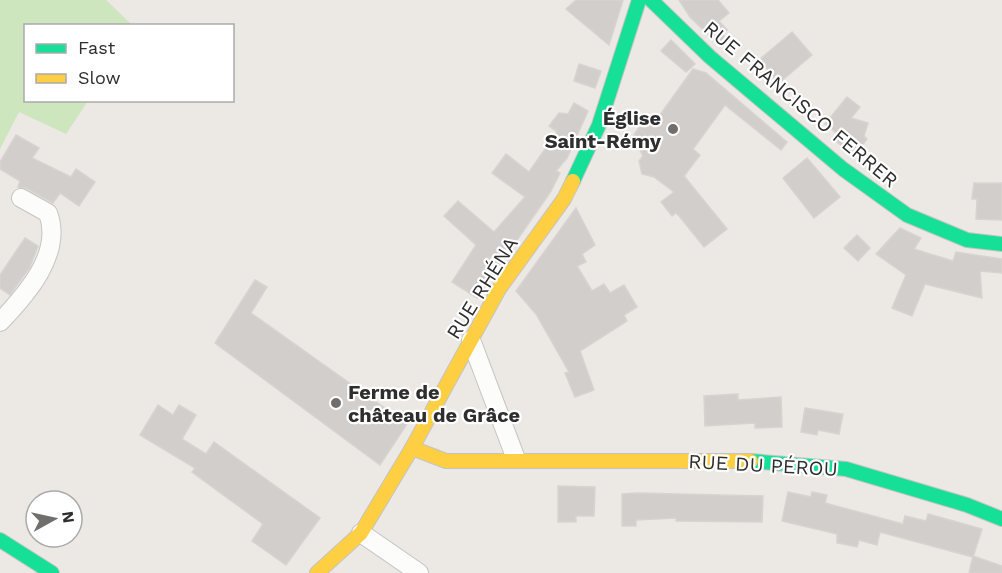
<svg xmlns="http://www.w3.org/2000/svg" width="1002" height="573" font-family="'Work Sans',sans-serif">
  <rect width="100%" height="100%" fill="#ece8e4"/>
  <polygon fill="#cee6be" points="0,0 106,0 132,25 26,26 26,100 88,101 66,134 19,112 0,149"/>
  <g fill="#d1cecb" stroke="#d7d4d0" stroke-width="1.5">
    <polygon points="576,0 623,0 609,45 566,9"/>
    <polygon points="679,0 718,0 729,13 719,21 727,30 722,34 725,37 718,44 690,17"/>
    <polygon points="792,32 812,55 779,83 759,60"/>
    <polygon points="671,40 695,64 686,72 661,51"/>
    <polygon points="579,64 601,71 595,88 574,81"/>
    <polygon points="693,69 706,73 787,142 781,150 725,105 693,149 700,155 684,176 727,229 704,247 680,217 676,213 672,216 661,202 674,192 654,177 642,174 639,161 643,156 633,136 647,116 655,122"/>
    <polygon points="847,97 860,107 851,118 868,123 864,136 867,139 854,156 837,142 841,137 825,124"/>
    <polygon points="574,103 588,111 567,158 556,171 560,173 551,191 477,298 452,282 476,245 444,216 458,201 494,232 525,197 492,173 506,154 529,172 557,132 549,126 559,113 568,114"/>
    <polygon points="16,135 39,148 32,158 71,177 76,169 95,182 79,206 60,193 53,203 26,188 18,187 20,181 0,169 0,162"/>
    <polygon points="807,158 840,197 814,218 783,178"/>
    <polygon points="974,183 1002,183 1002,220 976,219 977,199 972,199"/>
    <polygon points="576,208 595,245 582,254 586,262 577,266 592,291 604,284 610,293 624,285 637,307 624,315 627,321 580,351 594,390 575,397 565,373 569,372 536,314 516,291"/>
    <polygon points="900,228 921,238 914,249 953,261 956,252 1002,259 1002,273 980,271 982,298 925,284 912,316 892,308 906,275 876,254"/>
    <polygon points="857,235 870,248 858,261 844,248"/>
    <polygon points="25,238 38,246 30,267 10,295 0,288 0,275"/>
    <polygon points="255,280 267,287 251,313 407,424 380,465 215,343"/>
    <polygon points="738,394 738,400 781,397 782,427 755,428 755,423 705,426 704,396"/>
    <polygon points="158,405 173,415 179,405 196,415 182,439 206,454 214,442 320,518 286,565 252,541 263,524 192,472 195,468 140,435"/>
    <polygon points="805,408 843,414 839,434 818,430 817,435 801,432"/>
    <polygon points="558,486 595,487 594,516 576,516 576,522 558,522"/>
    <polygon points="788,492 811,497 812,492 827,495 825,503 903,524 905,516 926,521 928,514 982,529 973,557 880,532 877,545 859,540 857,547 837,543 837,534 782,521"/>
    <polygon points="637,493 763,496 762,522 676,521 676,518 636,520 636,526 622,526 622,494"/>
    <polygon points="973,556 1002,566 1002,573 969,573"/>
  </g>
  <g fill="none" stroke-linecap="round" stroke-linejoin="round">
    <defs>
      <g id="street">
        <path d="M0 322C27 294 63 253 48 213L21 198"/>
        <polyline points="471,340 516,459"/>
        <polyline points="361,533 419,573"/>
      </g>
      <g id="fast">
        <polyline points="651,0 710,57 843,169 907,215 967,240 1002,244"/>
        <polyline points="573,181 599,125 639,0"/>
        <polyline points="751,461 846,469 967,505 1002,519"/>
        <polyline points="0,540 52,573"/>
      </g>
      <g id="slow">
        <polyline points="412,448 446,461 751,461"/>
        <polyline points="317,573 361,533 412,448 499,289 564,199 573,181"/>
      </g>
    </defs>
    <use href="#street" stroke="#c5c4c5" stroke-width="20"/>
    <use href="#fast" stroke="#c5c4c5" stroke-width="16"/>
    <use href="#slow" stroke="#c5c4c5" stroke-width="16"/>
    <use href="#street" stroke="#fcfcfb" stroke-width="18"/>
    <use href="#fast" stroke="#16e098" stroke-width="14"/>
    <use href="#slow" stroke="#ffcf43" stroke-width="14"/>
  </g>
  <g fill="#706f6e" stroke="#fff" stroke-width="2">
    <circle cx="673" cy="129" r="6"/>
    <circle cx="336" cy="403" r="6"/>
  </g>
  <g text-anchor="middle" stroke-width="4.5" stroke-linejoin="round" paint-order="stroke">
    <g font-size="20" fill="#2e2e2e" stroke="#fff">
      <text transform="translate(801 104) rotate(40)" y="7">RUE FRANCISCO FERRER</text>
      <text transform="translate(482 288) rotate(-58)" y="7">RUE RHÉNA</text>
      <text transform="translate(763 465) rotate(3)" y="7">RUE DU PÉROU</text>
    </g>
    <g font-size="20" font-weight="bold" fill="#2e2e2e" stroke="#fff" text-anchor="end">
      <text x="661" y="125">Église<tspan x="661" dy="23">Saint-Rémy</tspan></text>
      <text x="348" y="399" text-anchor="start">Ferme de<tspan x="348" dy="23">château de Grâce</tspan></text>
    </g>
  </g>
  <rect x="24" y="24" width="210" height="78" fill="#ffffff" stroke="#ababab" stroke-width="1.5"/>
  <rect x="36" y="44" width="30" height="9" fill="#16e098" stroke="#ababab" stroke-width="1.5"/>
  <text x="78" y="54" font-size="18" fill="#2e2e2e">Fast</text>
  <rect x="36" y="74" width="30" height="9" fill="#ffcf43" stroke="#ababab" stroke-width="1.5"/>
  <text x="78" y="84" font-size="18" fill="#2e2e2e">Slow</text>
  <g transform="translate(54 519) rotate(82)"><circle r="28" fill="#ffffff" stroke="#ababab" stroke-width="1.5"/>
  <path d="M0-4.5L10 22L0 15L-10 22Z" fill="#706f6e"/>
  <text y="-9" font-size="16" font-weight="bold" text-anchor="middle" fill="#2e2e2e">N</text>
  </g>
</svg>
